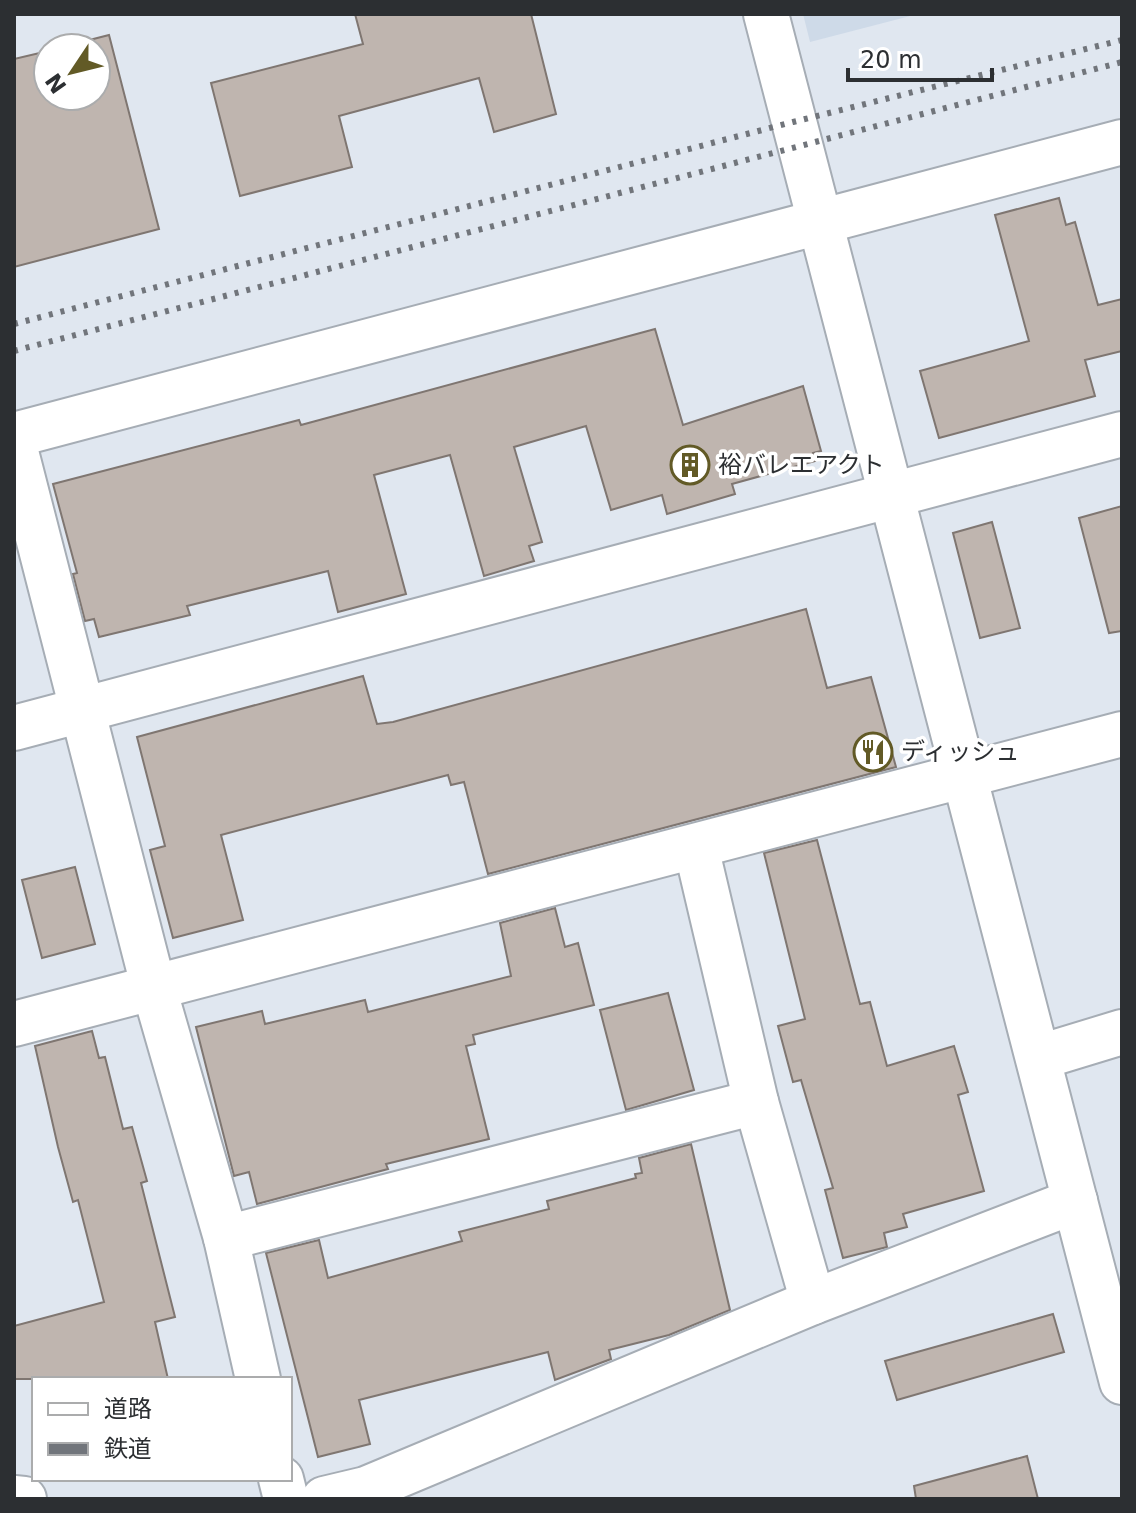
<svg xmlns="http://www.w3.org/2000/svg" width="1136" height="1513" font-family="'DejaVu Sans','Noto Sans JP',sans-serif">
  <rect width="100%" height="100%" fill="#e0e7f0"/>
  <polygon fill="#cedae8" points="803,14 918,14 810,42"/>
  <g fill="#bfb5af" stroke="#7f7671" stroke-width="2">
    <polygon points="355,14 531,14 556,114 494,132 479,78 339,116 352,167 240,196 211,83 363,44"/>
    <polygon points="109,35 159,229 14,267 14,59 48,51 48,96 96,96 96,48 58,48"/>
    <polygon points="1059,198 1066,225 1075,222 1098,305 1122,299 1122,351 1085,360 1095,396 939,438 920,371 1029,341 995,215"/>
    <polygon points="655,329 683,425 803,386 821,451 813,453 815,461 732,484 735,494 667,514 662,495 611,510 586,426 514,447 542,542 529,546 534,561 484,576 450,455 374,475 406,594 338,612 328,571 187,606 190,615 99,637 94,619 85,621 73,574 77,573 53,484 299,420 301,425"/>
    <polygon points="1122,506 1122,631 1109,633 1079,518"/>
    <polygon points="992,522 1020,628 980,638 953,533"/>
    <polygon points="806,609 827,688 871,677 896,767 488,874 464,782 451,785 448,775 221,835 243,920 173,938 150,850 165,846 137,737 363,676 377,724 393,722"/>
    <polygon points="817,840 860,1004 870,1002 887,1066 954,1046 968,1092 958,1095 984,1191 903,1214 907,1227 884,1233 887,1247 843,1258 825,1190 833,1188 801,1080 793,1082 778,1026 805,1019 764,853"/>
    <polygon points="75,867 95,944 42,958 22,880"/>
    <polygon points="555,908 565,947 578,943 594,1005 473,1035 475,1044 466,1046 489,1139 386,1164 388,1169 257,1204 249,1172 234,1176 196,1027 262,1011 265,1024 365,1000 368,1012 511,976 500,923"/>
    <polygon points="668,993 694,1090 626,1110 600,1010"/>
    <polygon points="92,1031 99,1058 105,1057 123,1129 132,1127 147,1181 141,1183 175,1317 155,1322 168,1379 14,1379 14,1326 104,1302 78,1200 73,1202 58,1147 35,1046"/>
    <polygon points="691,1144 730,1310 669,1335 609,1350 611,1359 555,1380 548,1352 359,1400 370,1444 318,1457 266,1253 319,1240 328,1278 462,1241 459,1232 549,1209 547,1201 636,1178 635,1174 642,1173 639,1158"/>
    <polygon points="1053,1314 1064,1352 897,1400 885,1361"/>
    <polygon points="1027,1456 1038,1499 916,1499 914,1486"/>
  </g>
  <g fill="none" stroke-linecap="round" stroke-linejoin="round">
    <defs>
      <g id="minor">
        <polyline points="766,14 1122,1382"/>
        <polyline points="14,435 1122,142"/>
        <polyline points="14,444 153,985 226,1238 258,1379"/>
        <polyline points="14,728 1122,434"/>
        <polyline points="696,847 756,1102 813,1302"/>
        <polyline points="14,1024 1122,734"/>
        <polyline points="1040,1057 1122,1032"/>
        <polyline points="226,1238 756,1102"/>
        <polyline points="281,1479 286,1499"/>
        <polyline points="14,1498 24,1499"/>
        <polyline points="324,1499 366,1489 813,1302 1075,1201"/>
      </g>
    </defs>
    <use href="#minor" stroke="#a6adb5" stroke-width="48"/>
    <use href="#minor" stroke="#fff" stroke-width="44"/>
    <g stroke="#71757b" stroke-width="6" stroke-dasharray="4 8" stroke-linecap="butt">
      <polyline points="14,324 793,122 1122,40"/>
      <polyline points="14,351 1122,62"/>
    </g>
  </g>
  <defs>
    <symbol id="building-ring" viewBox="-11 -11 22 22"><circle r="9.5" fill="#fff" stroke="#625a26" stroke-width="1.5"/><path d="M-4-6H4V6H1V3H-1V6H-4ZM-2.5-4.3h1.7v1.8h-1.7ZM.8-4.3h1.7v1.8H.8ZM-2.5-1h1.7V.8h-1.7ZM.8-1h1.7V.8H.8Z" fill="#625a26"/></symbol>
    <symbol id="restaurant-ring" viewBox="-11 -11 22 22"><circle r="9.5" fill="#fff" stroke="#625a26" stroke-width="1.5"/><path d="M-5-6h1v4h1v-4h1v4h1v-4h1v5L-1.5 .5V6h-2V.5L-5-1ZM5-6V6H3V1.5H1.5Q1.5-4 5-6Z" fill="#625a26"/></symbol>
  </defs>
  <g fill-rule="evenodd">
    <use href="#building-ring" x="668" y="443" width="44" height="44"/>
    <use href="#restaurant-ring" x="851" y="730" width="44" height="44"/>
  </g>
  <g text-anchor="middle" stroke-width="7" stroke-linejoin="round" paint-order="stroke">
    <g font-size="24" fill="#2c2f32" stroke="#fff" text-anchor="start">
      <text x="718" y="473">裕バレエアクト</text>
      <text x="901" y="760">ディッシュ</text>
    </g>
  </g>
  <rect width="1136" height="1513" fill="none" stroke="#2c2f32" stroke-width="32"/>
  <rect x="32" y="1377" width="260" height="104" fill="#ffffff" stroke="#abacad" stroke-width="2"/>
  <rect x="48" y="1403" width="40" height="12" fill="#ffffff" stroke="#abacad" stroke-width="2"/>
  <text x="104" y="1417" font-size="24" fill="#2c2f32">道路</text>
  <rect x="48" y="1443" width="40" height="12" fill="#71757b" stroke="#abacad" stroke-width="2"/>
  <text x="104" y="1457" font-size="24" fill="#2c2f32">鉄道</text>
  <g transform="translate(72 72) rotate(235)"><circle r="38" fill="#ffffff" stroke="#abacad" stroke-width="2"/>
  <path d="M0-6L14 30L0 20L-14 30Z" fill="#625a26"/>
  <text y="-12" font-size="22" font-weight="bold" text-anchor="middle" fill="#2c2f32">N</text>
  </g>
  <path d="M848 68v12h144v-12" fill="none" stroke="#2c2f32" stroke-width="4"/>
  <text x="860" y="68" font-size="24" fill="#2c2f32" stroke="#ffffff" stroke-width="6" paint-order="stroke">20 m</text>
</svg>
